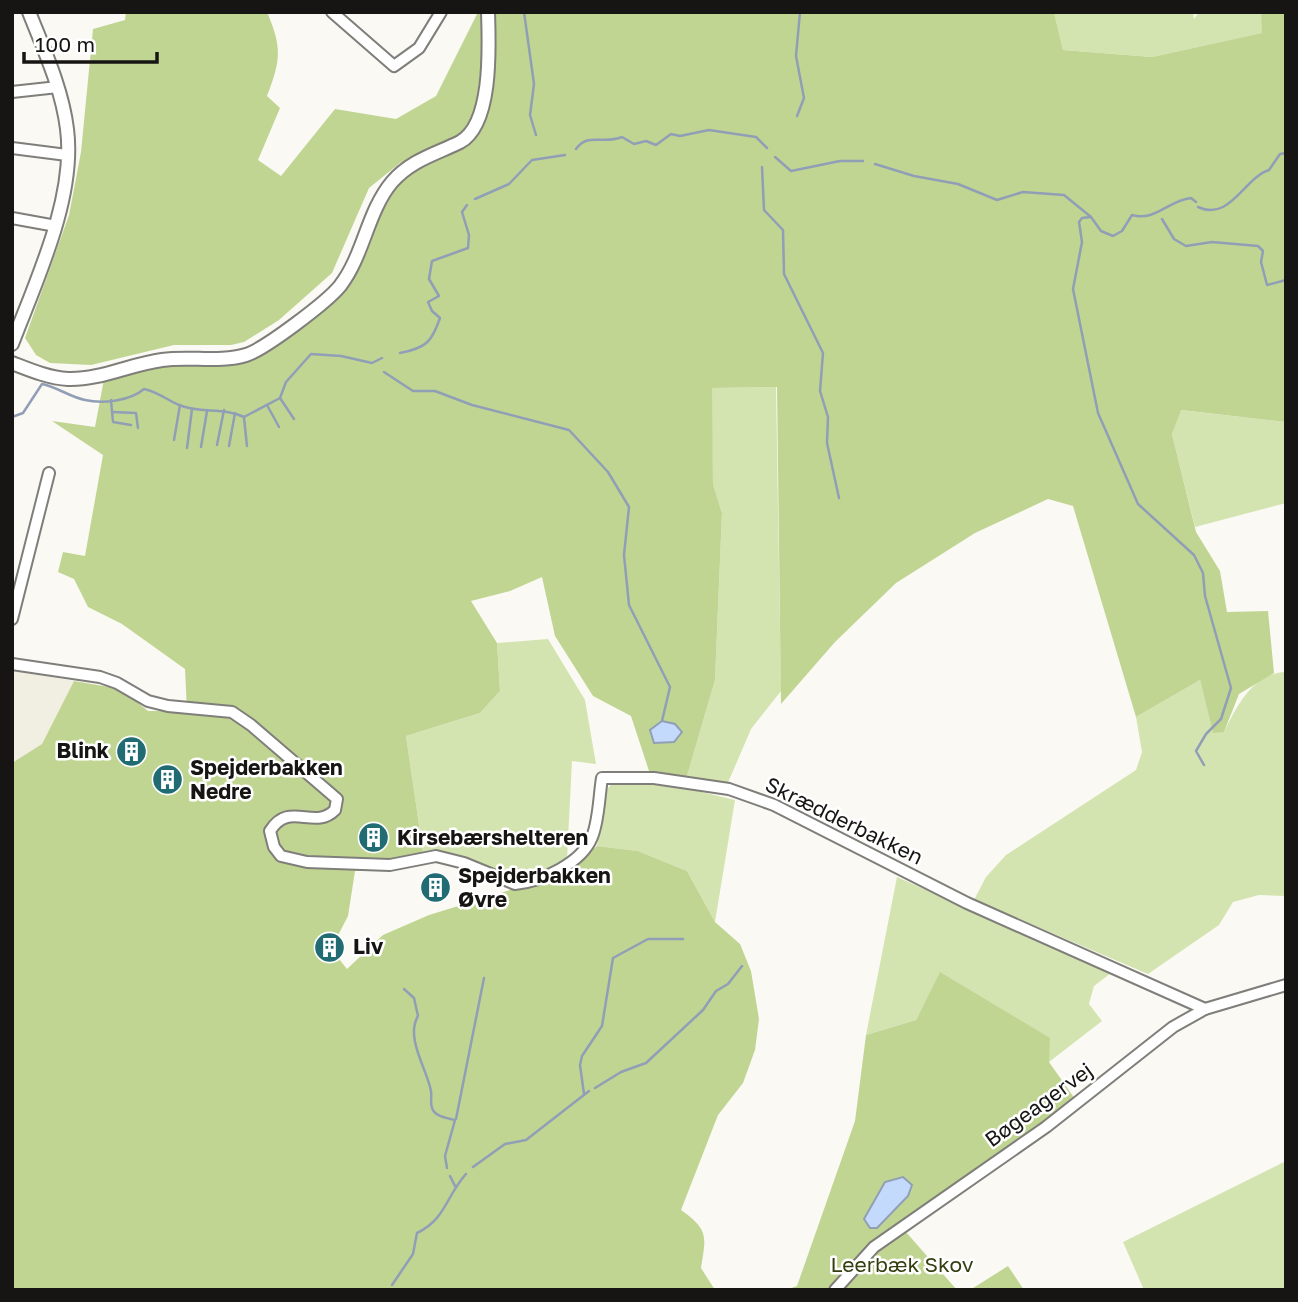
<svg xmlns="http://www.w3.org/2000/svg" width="1298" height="1302" font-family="'Golos Text',sans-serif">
  <rect width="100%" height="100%" fill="#faf9f4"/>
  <polygon fill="#f1eee2" points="12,669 74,681 42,744 12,763"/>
  <g fill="#d4e4b0">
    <polygon points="1054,12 1193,12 1194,19 1199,12 1261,12 1263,33 1152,57 1063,50"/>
    <polygon points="776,387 781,691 751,729 727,785 687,776 715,680 722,513 713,486 711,388"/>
    <polygon points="1180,410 1286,422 1286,503 1195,527 1172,434"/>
    <polygon points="548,639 585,700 596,764 572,761 567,860 522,879 432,850 423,852 406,736 480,713 500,691 497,643"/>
    <path d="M1286 672V896L1259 895 1233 902 1219 925 1148 974 974 900 986 877 1006 855 1136 770 1142 752 1136 717 1200 680 1213 732H1224C1237 706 1253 673 1286 672Z"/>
    <path d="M615 781 676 786 735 800 715 922 687 871 638 851 597 846C600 825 597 794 615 781Z"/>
    <polygon points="897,877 1111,973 1094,986 1089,1004 1102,1021 1049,1062 940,973 916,1020 866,1035"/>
    <polygon points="1286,1161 1286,1290 1144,1290 1123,1242"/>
  </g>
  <g fill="#c1d593">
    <path d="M126 12H267C282 47 281 60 267 96L280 108 258 160 281 176 335 109 396 119 436 96 478 12H482V58L475 113 468 128 451 140 400 163 369 188 332 273 279 320 244 342 231 345H174L91 365 50 363 36 355 25 338 69 215 81 152 93 29 125 20Z"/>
    <path d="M494 12H1054L1063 50 1152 57 1262 33 1261 12H1286V422L1181 410 1172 434 1196 532 1220 571 1227 612 1268 611 1274 673 1239 694 1224 732 1213 733 1200 680 1136 717 1073 506 1048 499 975 533 896 583 835 642 781 704 777 387 712 388 713 485 722 513 715 680 687 776 650 774 631 716 593 696 555 636 542 577 510 591 471 601 497 643 500 691 480 713 406 736 423 852 389 868 355 871 348 916 331 949 347 969 383 935 429 915 558 875 597 846 638 851 687 871 715 922 740 944 751 971 759 1019 755 1050 743 1083 718 1115 681 1210C709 1230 706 1236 701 1268L715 1290H12V763L42 744 74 681 121 689 148 711H187L185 669 122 624 88 607 74 579 58 572 63 552 85 556 103 455 52 421 95 427 104 379 159 366 247 359 338 296 385 202 404 177 477 135 482 126Z"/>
    <polygon points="940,972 1050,1038 1049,1062 1075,1099 871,1244 827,1290 786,1290 797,1286 855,1121 866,1035 916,1020"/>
    <polygon points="905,1231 957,1290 842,1290 877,1252"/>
    <polygon points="1008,1266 1024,1290 970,1290"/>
  </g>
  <g fill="#c4dafc" stroke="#909fb6" stroke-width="2">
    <polygon points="662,721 675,724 682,732 674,742 654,743 650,730"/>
    <polygon points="903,1177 912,1185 908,1196 877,1228 870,1228 864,1219 885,1182"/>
  </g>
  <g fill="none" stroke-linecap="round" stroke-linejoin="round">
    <g stroke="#909fb6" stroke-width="2.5">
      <polyline points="524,12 534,84 530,115 536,135"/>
      <polyline points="797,116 804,98 796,56 800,12"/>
      <path d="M576 149C588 132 602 145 622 137L634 144 646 141 656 145 671 134 680 136 709 130 756 137 767 148"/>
      <polyline points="775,157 791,171 840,161 863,161"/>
      <path d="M875 164 914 176 958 184 997 200 1023 192 1064 195 1091 217 1101 231 1113 236 1122 231 1132 215C1155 222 1169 200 1191 198L1196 202"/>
      <polyline points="762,167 764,210 783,230 784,274 823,353 820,391 828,417 827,443 839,498"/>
      <polyline points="475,199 509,184 532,160 565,155"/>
      <path d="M1198 207C1230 222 1244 178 1269 170L1280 154 1286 153"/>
      <polyline points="1091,217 1082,218 1079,222 1082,242 1073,289 1098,413 1138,504 1194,555 1203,573 1205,596 1231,688 1221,719 1206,734 1196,751 1204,765"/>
      <polyline points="1162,219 1174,239 1186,246 1212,242 1258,246 1263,251 1261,262 1267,285 1286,280"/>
      <path d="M400 353C427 348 432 341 440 318L432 311 428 302 439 296 429 279 432 261 468 248 469 235 462 212 467 205"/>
      <polyline points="384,372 413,391 435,391 472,405 569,430 608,472 629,507 624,555 629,605 670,687 662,721"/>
      <polyline points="280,398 294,419"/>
      <polyline points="111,400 113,422 131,425"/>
      <polyline points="267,405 279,427"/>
      <polyline points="112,412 136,413 138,428"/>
      <path d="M12 417 23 413 42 384C57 387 70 397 85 400 103 404 130 401 144 389 158 392 167 400 179 405 201 414 222 407 244 417L280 398 286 382 311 354 341 356 372 363 382 358"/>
      <polyline points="244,418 247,446"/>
      <polyline points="174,440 180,405"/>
      <polyline points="217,445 224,410"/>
      <polyline points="229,446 235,413"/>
      <polyline points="201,447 207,411"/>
      <polyline points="187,448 192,409"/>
      <path d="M404 989 414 998 418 1016C405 1038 427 1069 431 1091 432 1096 430 1103 432 1108 435 1117 448 1118 455 1120L445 1156 447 1168"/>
      <polyline points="595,1088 621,1072 646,1063 703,1010 716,991 728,984 742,966"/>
      <polyline points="584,1094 580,1065 582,1056 602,1026 613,958 648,939 683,939"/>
      <polyline points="456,1119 484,978"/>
      <polyline points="473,1167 505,1144 526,1140 589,1091"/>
      <polyline points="450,1176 455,1186"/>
      <path d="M392 1285 413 1254 417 1233C446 1219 446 1196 466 1174"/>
    </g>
    <defs>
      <g id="minor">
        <polyline points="332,12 394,66 419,48 441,12"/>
        <polyline points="12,92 58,87"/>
        <polyline points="12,148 67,155"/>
        <polyline points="12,218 56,226"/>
        <polyline points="12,619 49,473"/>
        <path d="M12 664 100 677 117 683 148 701 168 706 232 712 251 725 337 799 335 810C314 831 289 800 270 831L274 847 281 856 307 862 390 865 436 856 464 863 515 884C541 882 582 863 592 837 599 820 599 796 602 778H654L729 789 774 805 967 903 1205 1009"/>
        <polyline points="835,1290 874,1247 1046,1127 1173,1027 1205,1009 1286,985"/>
      </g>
      <g id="tertiary">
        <path d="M12 344C36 281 76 197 67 129 62 88 44 50 29 12"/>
        <path d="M12 363C30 370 49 378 68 379 100 380 131 364 162 360 189 356 220 363 246 355 265 349 327 302 340 286 364 255 367 212 392 182 411 160 436 154 460 142 493 124 489 45 488 12"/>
      </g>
    </defs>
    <use href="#minor" stroke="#7f7e7a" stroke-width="14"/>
    <use href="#tertiary" stroke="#7f7e7a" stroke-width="16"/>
    <use href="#minor" stroke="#fff" stroke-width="10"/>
    <use href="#tertiary" stroke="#fff" stroke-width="12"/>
  </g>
  <defs>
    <symbol id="building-disc" viewBox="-11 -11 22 22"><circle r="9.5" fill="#216c73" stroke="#fff"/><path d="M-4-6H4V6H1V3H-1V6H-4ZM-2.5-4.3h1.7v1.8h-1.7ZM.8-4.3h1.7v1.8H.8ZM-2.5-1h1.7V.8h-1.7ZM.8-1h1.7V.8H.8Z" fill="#fff"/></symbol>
  </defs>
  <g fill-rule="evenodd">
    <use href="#building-disc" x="114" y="734" width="35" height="35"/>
    <use href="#building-disc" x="150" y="762" width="35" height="35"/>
    <use href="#building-disc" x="356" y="820" width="35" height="35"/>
    <use href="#building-disc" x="418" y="870" width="35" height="35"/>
    <use href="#building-disc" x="312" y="930" width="35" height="35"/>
  </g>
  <g text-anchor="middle" stroke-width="5" stroke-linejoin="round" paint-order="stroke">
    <g font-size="21" font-weight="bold" fill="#161514" stroke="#fff" text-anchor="start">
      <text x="109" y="758" text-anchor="end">Blink</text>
      <text x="190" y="775">Spejderbakken<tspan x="190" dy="24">Nedre</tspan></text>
      <text x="397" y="845">Kirsebærshelteren</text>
      <text x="458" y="883">Spejderbakken<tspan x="458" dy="24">Øvre</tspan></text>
      <text x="353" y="954">Liv</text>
    </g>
    <g font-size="21" fill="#161514" stroke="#fff">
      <text transform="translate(844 821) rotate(26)" y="7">Skrædderbakken</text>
      <text transform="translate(1039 1105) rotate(-36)" y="7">Bøgeagervej</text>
    </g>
    <g font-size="21" fill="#333f0f" stroke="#fff">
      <text x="902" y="1272">Leerbæk Skov</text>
    </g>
  </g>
  <rect width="1298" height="1302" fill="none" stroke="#161514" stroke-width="28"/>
  <path d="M24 52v10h133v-10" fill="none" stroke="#161514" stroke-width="3.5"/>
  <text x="35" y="52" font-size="21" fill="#161514" stroke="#ffffff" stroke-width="5" paint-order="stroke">100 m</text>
</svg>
